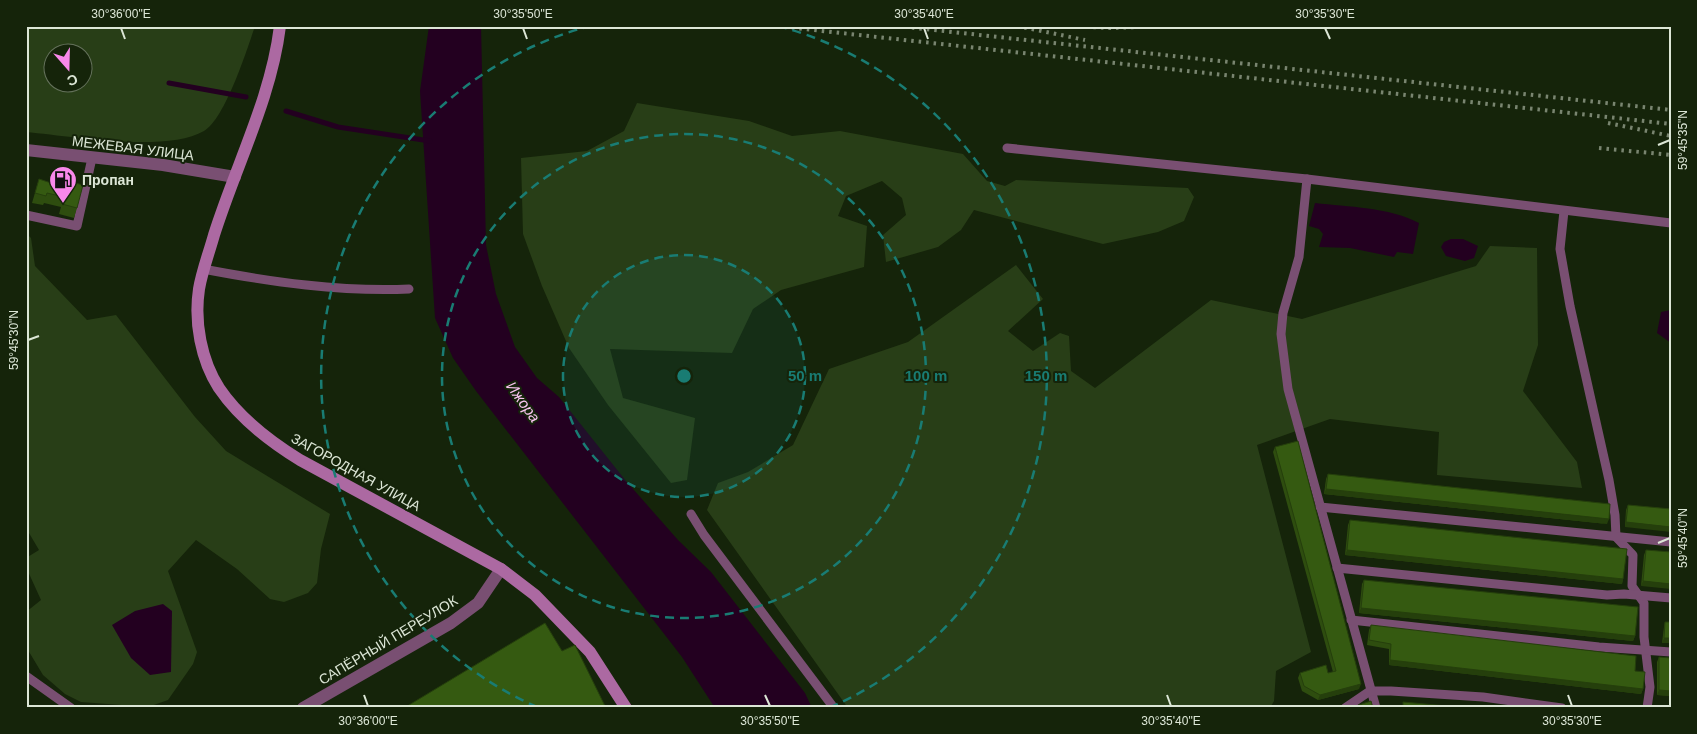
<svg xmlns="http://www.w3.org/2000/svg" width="1697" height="734" font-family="Arial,sans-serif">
  <rect width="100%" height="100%" fill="#15240a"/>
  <g fill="#283e17" fill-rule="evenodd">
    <path d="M26 26H255C247 50 225 119 204 131 166 153 70 136 26 132ZM52 52H82V82H52Z"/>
    <polygon points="637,103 749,121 792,136 840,131 963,154 987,181 1005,186 1016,180 1188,188 1194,197 1184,221 1158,232 1103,244 974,210 961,230 938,247 886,262 883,235 906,215 902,198 882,181 846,196 838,216 867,226 864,267 781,290 753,309 732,353 610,349 623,398 695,418 687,480 671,483 608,405 569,348 542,286 523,234 521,158 587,151 624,131"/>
    <polygon points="26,233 31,238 35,266 87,320 116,315 195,417 226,451 330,514 321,549 317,583 308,593 284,602 270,599 237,569 196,540 168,571 197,652 193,664 168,700 148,707 81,702 65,694 43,675 31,655 26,647 26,612 41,600 26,567 26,558 39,550 26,528"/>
    <polygon points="1490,246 1537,248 1538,345 1523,391 1577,462 1582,488 1437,475 1439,432 1330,419 1257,445 1311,652 1276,671 1274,701 1270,708 848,708 707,510 718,483 748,472 793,445 829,369 908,342 1016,265 1043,299 1008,331 1033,351 1060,333 1069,336 1071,371 1095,388 1211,300 1302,319 1476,266"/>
  </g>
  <g fill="#230020">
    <polygon points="429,26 481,26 486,245 496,294 515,347 537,378 559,397 626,481 678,540 711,572 805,693 812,708 715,708 682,657 476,391 453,358 435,318 420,91"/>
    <path d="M1315 203C1348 207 1389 207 1419 223L1413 254 1397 252 1394 257 1350 248 1319 247 1323 234 1319 229 1309 226Z"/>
    <polygon points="1451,239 1463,239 1478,246 1474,258 1465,261 1446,256 1441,247 1444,242"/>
    <polygon points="1671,310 1671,343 1657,333 1661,312"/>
    <polygon points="163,604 172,611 171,672 150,675 131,658 112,625 135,611"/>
  </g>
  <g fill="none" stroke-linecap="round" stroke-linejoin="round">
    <g stroke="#230020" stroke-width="5">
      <polyline points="169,83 246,97"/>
      <polyline points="286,111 338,127 430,141"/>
    </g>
    <g stroke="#794f72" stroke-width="9">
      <polyline points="1007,148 1307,179 1671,223"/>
      <polyline points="1307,179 1299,257 1283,313 1281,334 1288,389 1376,708"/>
      <polyline points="1564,211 1560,249 1570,306 1609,480 1615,515 1616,537 1633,555 1632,586 1644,603 1644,637 1650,687 1647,708"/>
      <polyline points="26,215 77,226 92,158"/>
      <path d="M203 269C271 282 341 292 409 289"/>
      <polyline points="1320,507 1671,542"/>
      <polyline points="691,514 704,535 834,708"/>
      <polyline points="1337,568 1607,595 1624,594 1671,598"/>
      <polyline points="1351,620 1599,647 1671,652"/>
      <polyline points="26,676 71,708"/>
      <polyline points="1345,708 1370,691 1391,691 1483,697 1562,708"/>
    </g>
    <polyline stroke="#794f72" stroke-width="12" points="303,708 451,623 478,603 501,569"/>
    <polyline stroke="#794f72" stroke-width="12" points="26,150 163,165 235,177"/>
    <path stroke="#ac69a2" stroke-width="12" d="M280 26C271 99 236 165 214 235 209 253 202 271 199 289 194 322 201 360 219 388 240 419 269 441 300 460L501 569 535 595 590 652 626 708"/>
    <g stroke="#798570" stroke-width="4" stroke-dasharray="2.5 5" stroke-linecap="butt">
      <polyline points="777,26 1671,124"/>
      <polyline points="897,26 1671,110"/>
      <polyline points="1017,26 1085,40"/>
      <polyline points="1071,26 1109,28 1171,26"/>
      <polyline points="1608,123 1671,136"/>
      <polyline points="1599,148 1671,155"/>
    </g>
  </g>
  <g fill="#2e4d0f">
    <polygon points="39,179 65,188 68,181 77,208 74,218 59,214 61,207 44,203 43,205 32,203"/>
    <polygon points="1275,447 1359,689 1318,700 1302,691 1298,678 1300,673 1328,673 1333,672 1273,452"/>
    <polygon points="1328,474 1607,524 1324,494 1326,479"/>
    <polygon points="1628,505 1671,509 1625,527 1626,510"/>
    <polygon points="1350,520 1623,579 1622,584 1345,555 1348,525"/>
    <polygon points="1646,550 1671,552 1641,586 1644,555"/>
    <polygon points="1364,580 1635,636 1633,641 1359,613 1362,584"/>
    <polygon points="1665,622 1671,622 1671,643 1662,643 1664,627"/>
    <polygon points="1371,625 1635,671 1643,689 1641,694 1389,665 1389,649 1367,645 1369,630"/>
    <polygon points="1659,657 1671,658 1671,696 1657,695 1657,662"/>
  </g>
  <g fill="#253f0c">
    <polygon points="1326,489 1609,519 1607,524 1324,494"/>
    <polygon points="1626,522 1671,527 1671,532 1625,527"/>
    <polygon points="1347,550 1623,579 1622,584 1345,555"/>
    <polygon points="1643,581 1671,584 1671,589 1641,586"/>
    <polygon points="1361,608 1635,636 1633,641 1359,613"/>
    <polygon points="1664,638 1671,638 1671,643 1662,643"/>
    <polygon points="1390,660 1643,689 1641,694 1389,665"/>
    <polygon points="1361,684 1359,689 1318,700 1320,695"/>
    <polygon points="1659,690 1671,691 1671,696 1657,695"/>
  </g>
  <g fill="#355a11" stroke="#253f0c">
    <polygon points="39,179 66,188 68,181 83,185 77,208 62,204 64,197 47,193 46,196 35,193"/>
    <polygon points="1298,441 1361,684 1320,695 1304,686 1300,673 1326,665 1328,673 1336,671 1275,447"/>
    <polygon points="1328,474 1610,504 1609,519 1326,489"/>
    <polygon points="1628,505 1671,509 1671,527 1626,522"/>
    <polygon points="1350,520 1627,549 1623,579 1347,550"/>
    <polygon points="1646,550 1671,552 1671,584 1643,581"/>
    <polygon points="1364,580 1638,607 1635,636 1361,608"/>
    <polygon points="1665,622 1671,622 1671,638 1664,638"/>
    <polygon points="545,623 562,651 575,645 606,708 404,708"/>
    <polygon points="1371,625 1636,656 1635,671 1645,672 1643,689 1390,660 1391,644 1369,640"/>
    <polygon points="1659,657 1671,658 1671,691 1659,690"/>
    <polygon points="1371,701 1373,708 1357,708 1356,706"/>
    <polygon points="1403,702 1469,708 1403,708"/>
  </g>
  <path fill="none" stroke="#dce6d6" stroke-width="2" d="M121 28 125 39M523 28 527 39M924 28 928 39M1325 28 1330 39M1658 145 1670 140M28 340 39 336M1658 543 1670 538M364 695 368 706M765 695 770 706M1167 695 1171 706M1568 695 1572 706"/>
  <circle cx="684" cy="376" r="121" fill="#197c73" fill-opacity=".12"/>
  <g fill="none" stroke="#197c73" stroke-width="2.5" stroke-dasharray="9 6">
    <circle cx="684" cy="376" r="121"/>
    <circle cx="684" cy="376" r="242"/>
    <path d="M537 707A362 362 0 0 1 590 26M778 26A362 362 0 0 1 831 707"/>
  </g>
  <defs>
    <symbol id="fuel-pin" viewBox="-11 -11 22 30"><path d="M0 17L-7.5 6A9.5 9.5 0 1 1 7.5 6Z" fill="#f888ea" stroke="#15240a"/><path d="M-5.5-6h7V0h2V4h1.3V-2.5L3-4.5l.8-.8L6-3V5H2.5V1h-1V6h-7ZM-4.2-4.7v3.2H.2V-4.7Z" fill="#111"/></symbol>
  </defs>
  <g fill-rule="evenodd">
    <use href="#fuel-pin" x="47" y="164" width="32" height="43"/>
  </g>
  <g text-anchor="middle" stroke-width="4" stroke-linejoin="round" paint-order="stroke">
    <g font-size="14" fill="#dce6d6" stroke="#15240a">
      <text transform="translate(133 148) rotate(7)" y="5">МЕЖЕВАЯ УЛИЦА</text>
      <text transform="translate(356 472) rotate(29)" y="5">ЗАГОРОДНАЯ УЛИЦА</text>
      <text transform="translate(388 640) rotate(-31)" y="5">САПЁРНЫЙ ПЕРЕУЛОК</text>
    </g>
    <g font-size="14" font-weight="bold" fill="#dce6d6" stroke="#15240a" text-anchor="start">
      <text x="82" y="185">Пропан</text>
    </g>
    <g font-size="15" font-style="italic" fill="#fcc6f3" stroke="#15240a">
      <text transform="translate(523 402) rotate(54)" y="5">Ижора</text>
    </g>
  </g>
  <circle cx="684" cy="376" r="8" fill="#197c73" stroke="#15240a" stroke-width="2.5"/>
  <g font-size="15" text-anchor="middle" font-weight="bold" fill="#197c73" stroke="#15240a" stroke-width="4" stroke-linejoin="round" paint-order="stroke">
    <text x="805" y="381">50 m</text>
    <text x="926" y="381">100 m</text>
    <text x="1046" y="381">150 m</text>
  </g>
  <rect width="1697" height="734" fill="none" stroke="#15240a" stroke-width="55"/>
  <g transform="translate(68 68) rotate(160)"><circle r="24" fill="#15240a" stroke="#65725c"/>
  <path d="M0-4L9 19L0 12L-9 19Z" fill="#f888ea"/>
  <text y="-8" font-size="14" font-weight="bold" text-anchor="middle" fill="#dce6d6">С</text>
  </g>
  <rect x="28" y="28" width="1642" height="678" fill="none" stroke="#dce6d6" stroke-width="2"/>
  <g font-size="12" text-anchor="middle" fill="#dce6d6">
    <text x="121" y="18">30°36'00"E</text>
    <text x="523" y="18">30°35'50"E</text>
    <text x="924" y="18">30°35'40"E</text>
    <text x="1325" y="18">30°35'30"E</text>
    <text transform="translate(1683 140) rotate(-90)" y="4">59°45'35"N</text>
    <text transform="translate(14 340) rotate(-90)" y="4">59°45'30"N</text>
    <text transform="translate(1683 538) rotate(-90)" y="4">59°45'40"N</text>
    <text x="368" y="725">30°36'00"E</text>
    <text x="770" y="725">30°35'50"E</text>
    <text x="1171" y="725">30°35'40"E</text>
    <text x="1572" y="725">30°35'30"E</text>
  </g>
</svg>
